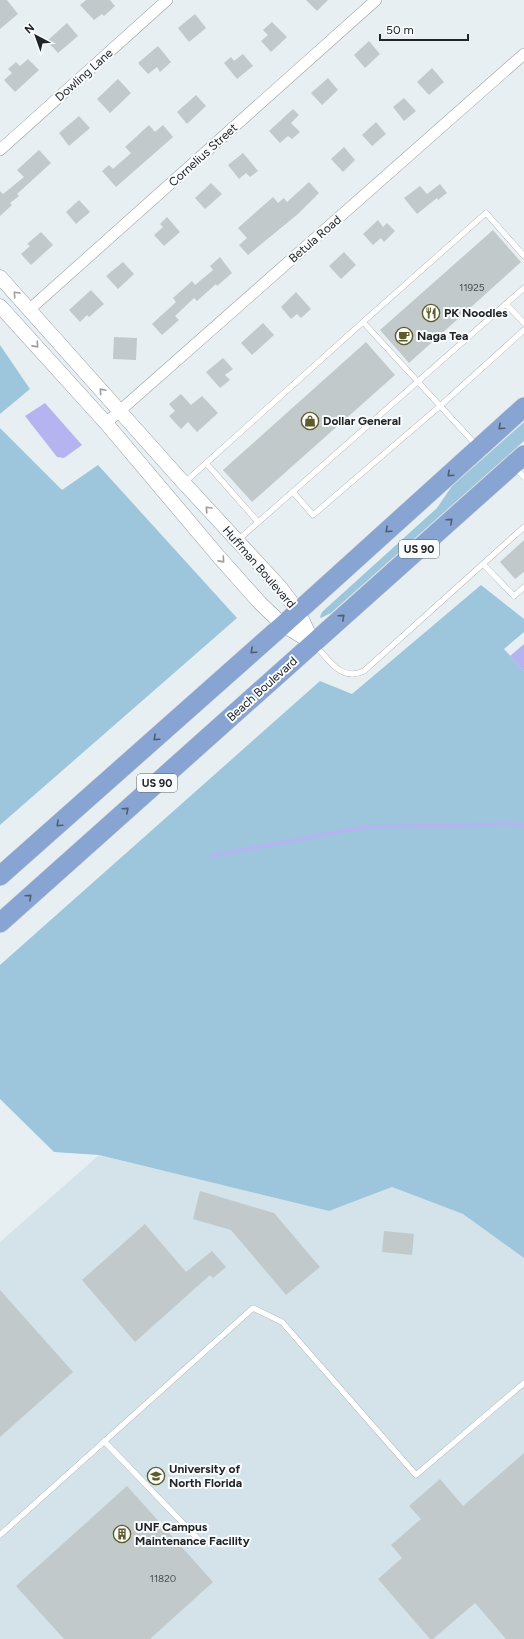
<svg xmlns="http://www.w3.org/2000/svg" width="524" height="1639" font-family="Figtree,sans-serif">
  <rect width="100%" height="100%" fill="#e8eff3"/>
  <polygon fill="#d4e2ea" points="99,1155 329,1211 392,1187 463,1214 524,1258 524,1639 0,1639 0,1242"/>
  <g fill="#9dc5dc">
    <polygon points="0,345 30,389 0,414"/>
    <polygon points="524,422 524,441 331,613 321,618 320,617 322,612 437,508 452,486"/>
    <polygon points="0,428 62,490 98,465 237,618 0,825"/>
    <polygon points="481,585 524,619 524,632 504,649 524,671 524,1258 463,1214 392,1187 329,1211 99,1155 54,1152 0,1099 0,965 320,681 352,694"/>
  </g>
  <g fill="#b5b4f1">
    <polygon points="45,403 82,445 64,458 57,457 25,416"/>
    <polygon points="524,644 524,671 510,656"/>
  </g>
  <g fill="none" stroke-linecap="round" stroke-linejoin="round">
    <polyline stroke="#b5b4f1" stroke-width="3.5" points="211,856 365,827 510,824 524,826"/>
  </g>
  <g fill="#c2c9cb">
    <polygon points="0,0 7,0 18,14 0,29"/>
    <polygon points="86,0 110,0 115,6 104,16 102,14 94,20 80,5"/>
    <polygon points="306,0 328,0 317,11"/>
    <polygon points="195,14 206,28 189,42 178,28"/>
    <polygon points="272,22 287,37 271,52 261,41 268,35 263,30"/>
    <polygon points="67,23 78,36 58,53 47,41"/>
    <polygon points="369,41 380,54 365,68 354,55"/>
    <polygon points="158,46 171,62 160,72 157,67 148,74 138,63"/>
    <polygon points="243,54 253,66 237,79 224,63 231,57 234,61"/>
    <polygon points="28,59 39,70 15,92 4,80 12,73 8,69 16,62 20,66"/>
    <polygon points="432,68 444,82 429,95 417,82"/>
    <polygon points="328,78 338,90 322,105 311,93"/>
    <polygon points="118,79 131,93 110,113 97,99"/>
    <polygon points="196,95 206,106 187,124 177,112"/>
    <polygon points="404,98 416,111 404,121 393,107"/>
    <polygon points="293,109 299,115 291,123 300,132 292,139 288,136 280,143 269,131"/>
    <polygon points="79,116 90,128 69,146 59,133"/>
    <polygon points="376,122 386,134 372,146 362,135"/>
    <polygon points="149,125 155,132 163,125 173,137 116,187 102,171 109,165 113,169 131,153 125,147"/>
    <polygon points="344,147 355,160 343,172 331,159"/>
    <polygon points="39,150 51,163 17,194 19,196 10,203 12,205 0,216 0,191 3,194 24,177 17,170"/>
    <polygon points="243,153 258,171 250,177 246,173 239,179 228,165"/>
    <polygon points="309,182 319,193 298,214 248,255 239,245 247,238 238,228 273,197 278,203 284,198 287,202"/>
    <polygon points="211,183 222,194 205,209 195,198"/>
    <polygon points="440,184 447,193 438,200 437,198 417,214 404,198 420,186 427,194"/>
    <polygon points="79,200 90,212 76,224 66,212"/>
    <polygon points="167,217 180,232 164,246 154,235 163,227 160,224"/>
    <polygon points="378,220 383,227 387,223 395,231 384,242 381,238 373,245 363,234"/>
    <polygon points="493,230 521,262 409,363 380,330"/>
    <polygon points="41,232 53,245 31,265 21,254 30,246 27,244"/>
    <polygon points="344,252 356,265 341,279 329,266"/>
    <polygon points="220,257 232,273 217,286 216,284 197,301 194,298 175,316 179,320 162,335 152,324 176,302 173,298 192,281 195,285 213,270 210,266"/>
    <polygon points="123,262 134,274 118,289 106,276"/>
    <polygon points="91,290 104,304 89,317 87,315 80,322 69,310"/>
    <polygon points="296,292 311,309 301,318 297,314 291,319 281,307"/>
    <polygon points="263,323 274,335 252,355 241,343"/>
    <polygon points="114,337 137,338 136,360 113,359"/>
    <polygon points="366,342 395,375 252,502 223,470"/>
    <polygon points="223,358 233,369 225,375 230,380 220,388 206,372"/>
    <polygon points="181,394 191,405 202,396 218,413 197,432 188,422 181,429 169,416 175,411 169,404"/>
    <polygon points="524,540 524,572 515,579 500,562"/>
    <polygon points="200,1191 274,1213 320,1267 286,1295 231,1230 193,1219"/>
    <polygon points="145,1224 186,1272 212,1251 226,1267 213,1278 210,1275 135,1342 82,1280"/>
    <polygon points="384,1231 414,1234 412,1255 382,1252"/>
    <polygon points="0,1290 73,1372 0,1437"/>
    <polygon points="524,1453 524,1639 506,1639 475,1603 433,1639 430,1639 378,1579 402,1558 391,1545 421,1519 409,1506 440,1479 463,1506"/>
    <polygon points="127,1486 213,1582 150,1639 64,1639 16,1586"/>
  </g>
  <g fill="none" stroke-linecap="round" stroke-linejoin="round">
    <defs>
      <g id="service">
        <polyline points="506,304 524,323"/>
        <polyline points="363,322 486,213 524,256"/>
        <polyline points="206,463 258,522"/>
        <polyline points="514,467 524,477"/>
        <polyline points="184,483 363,322 477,446"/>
        <polyline points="293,492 313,515 440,406 524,330"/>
        <polyline points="238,540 524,288"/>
        <polyline points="483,564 514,596 524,587"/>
        <path d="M315 645C329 660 341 682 364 671L524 527"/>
        <polyline points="104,1441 201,1542"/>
        <polyline points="0,1535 253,1308 282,1322 416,1475 524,1383"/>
      </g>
      <g id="minor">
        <polyline points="0,150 167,0"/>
        <polyline points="30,309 376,0"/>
        <polyline points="106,423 524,54"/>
      </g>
      <g id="tertiary">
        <polyline points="0,277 182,481 280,587 298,611 313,643"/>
        <polyline points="0,306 106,423 219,557 260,603 283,625 313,643"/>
      </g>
      <g id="trunk">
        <polyline points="0,876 283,625 524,407"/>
        <polyline points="0,923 524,455"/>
      </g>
    </defs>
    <use href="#service" stroke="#979da1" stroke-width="6"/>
    <use href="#minor" stroke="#979da1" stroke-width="12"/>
    <use href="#tertiary" stroke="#979da1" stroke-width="15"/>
    <use href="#trunk" stroke="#cacbcb" stroke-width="20"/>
    <use href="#service" stroke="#fff" stroke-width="5.5"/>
    <use href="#minor" stroke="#fff" stroke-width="11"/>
    <use href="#tertiary" stroke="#fff" stroke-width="14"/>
    <use href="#trunk" stroke="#87a4d2" stroke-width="19"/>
  </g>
  <defs><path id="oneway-chevron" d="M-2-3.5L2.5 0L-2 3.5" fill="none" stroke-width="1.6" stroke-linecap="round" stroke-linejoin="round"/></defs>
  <g stroke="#9c9d9d">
    <use href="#oneway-chevron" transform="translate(16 294) rotate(-133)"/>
    <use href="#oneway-chevron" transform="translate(36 345) rotate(48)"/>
    <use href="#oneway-chevron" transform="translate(102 391) rotate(-131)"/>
    <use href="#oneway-chevron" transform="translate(208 509) rotate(-133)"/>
    <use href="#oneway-chevron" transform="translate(222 560) rotate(48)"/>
  </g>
  <g stroke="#4f5e73">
    <use href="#oneway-chevron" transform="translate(501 427) rotate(138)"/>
    <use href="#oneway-chevron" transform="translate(450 474) rotate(138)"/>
    <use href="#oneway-chevron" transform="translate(450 521) rotate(-42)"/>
    <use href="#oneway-chevron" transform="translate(388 530) rotate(138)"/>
    <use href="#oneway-chevron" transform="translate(342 617) rotate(-42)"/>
    <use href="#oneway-chevron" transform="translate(253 651) rotate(138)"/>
    <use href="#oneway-chevron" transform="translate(156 738) rotate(138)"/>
    <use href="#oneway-chevron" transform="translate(126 810) rotate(-42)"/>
    <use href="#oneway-chevron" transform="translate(59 824) rotate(138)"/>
    <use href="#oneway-chevron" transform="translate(29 897) rotate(-42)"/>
  </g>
  <defs>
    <symbol id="restaurant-ring" viewBox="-11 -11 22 22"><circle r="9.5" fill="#f8fcfe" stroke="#5f5c29" stroke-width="1.5"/><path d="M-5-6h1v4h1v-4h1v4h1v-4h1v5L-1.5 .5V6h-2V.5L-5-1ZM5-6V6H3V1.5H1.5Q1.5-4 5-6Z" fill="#5f5c29"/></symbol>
    <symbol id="cafe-ring" viewBox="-11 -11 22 22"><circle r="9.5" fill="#f8fcfe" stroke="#5f5c29" stroke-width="1.5"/><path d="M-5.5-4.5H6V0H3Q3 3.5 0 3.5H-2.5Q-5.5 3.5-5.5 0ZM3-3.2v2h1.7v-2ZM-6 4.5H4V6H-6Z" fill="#5f5c29"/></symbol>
    <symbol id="shop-ring" viewBox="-11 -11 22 22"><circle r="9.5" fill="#f8fcfe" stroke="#5f5c29" stroke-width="1.5"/><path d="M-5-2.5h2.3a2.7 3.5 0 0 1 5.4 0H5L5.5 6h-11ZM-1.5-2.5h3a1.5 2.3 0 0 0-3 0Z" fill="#5f5c29"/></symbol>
    <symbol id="university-ring" viewBox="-11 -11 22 22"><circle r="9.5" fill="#f8fcfe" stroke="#5f5c29" stroke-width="1.5"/><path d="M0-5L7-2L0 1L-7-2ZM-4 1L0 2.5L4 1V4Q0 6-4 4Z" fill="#5f5c29"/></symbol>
    <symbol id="building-ring" viewBox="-11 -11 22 22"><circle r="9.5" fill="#f8fcfe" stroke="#5f5c29" stroke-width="1.5"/><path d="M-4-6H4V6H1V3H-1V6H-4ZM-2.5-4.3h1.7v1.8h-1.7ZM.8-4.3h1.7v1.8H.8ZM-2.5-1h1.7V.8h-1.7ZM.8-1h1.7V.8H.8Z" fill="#5f5c29"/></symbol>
  </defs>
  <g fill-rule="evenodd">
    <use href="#restaurant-ring" x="421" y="303" width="20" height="20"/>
    <use href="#cafe-ring" x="394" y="326" width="20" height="20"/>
    <use href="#shop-ring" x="300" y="411" width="20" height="20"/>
    <use href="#university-ring" x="146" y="1466" width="20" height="20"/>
    <use href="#building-ring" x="112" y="1524" width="20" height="20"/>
  </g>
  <g text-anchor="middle" stroke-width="4" stroke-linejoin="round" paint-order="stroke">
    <g font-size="10" fill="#4a4e4f">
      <text x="472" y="291">11925</text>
      <text x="163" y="1582">11820</text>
    </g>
    <g fill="#f8fcfe" stroke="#626667" stroke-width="1">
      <rect x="399" y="540" width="40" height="18" rx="3"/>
      <rect x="137" y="774" width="40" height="18" rx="3"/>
    </g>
    <g font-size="11" font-weight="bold" fill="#222526">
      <text x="419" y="553">US 90</text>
      <text x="157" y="787">US 90</text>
    </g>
    <g font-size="12" fill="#222526" stroke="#f8fcfe">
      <text transform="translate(84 75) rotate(-42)" y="4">Dowling Lane</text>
      <text transform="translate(203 155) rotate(-42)" y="4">Cornelius Street</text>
      <text transform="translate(315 239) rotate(-41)" y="4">Betula Road</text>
      <text transform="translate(259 567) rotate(49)" y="4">Huffman Boulevard</text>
      <text transform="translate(262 689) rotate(-42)" y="4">Beach Boulevard</text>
    </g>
    <g font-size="12" font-weight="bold" fill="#222526" stroke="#f8fcfe" text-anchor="start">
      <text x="444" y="317">PK Noodles</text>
      <text x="417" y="340">Naga Tea</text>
      <text x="323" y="425">Dollar General</text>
      <text x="169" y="1473">University of<tspan x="169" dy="14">North Florida</tspan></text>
      <text x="135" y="1531">UNF Campus<tspan x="135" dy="14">Maintenance Facility</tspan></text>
    </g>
  </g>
  <g transform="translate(36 36) rotate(319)" stroke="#f8fcfe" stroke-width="3" paint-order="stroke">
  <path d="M0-3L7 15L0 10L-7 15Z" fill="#222526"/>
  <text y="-6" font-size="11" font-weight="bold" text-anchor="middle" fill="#222526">N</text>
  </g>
  <path d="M380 34v6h88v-6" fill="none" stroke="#222526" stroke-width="2"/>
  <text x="386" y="34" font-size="12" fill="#222526" stroke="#f8fcfe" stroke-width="3" paint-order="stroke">50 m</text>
</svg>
